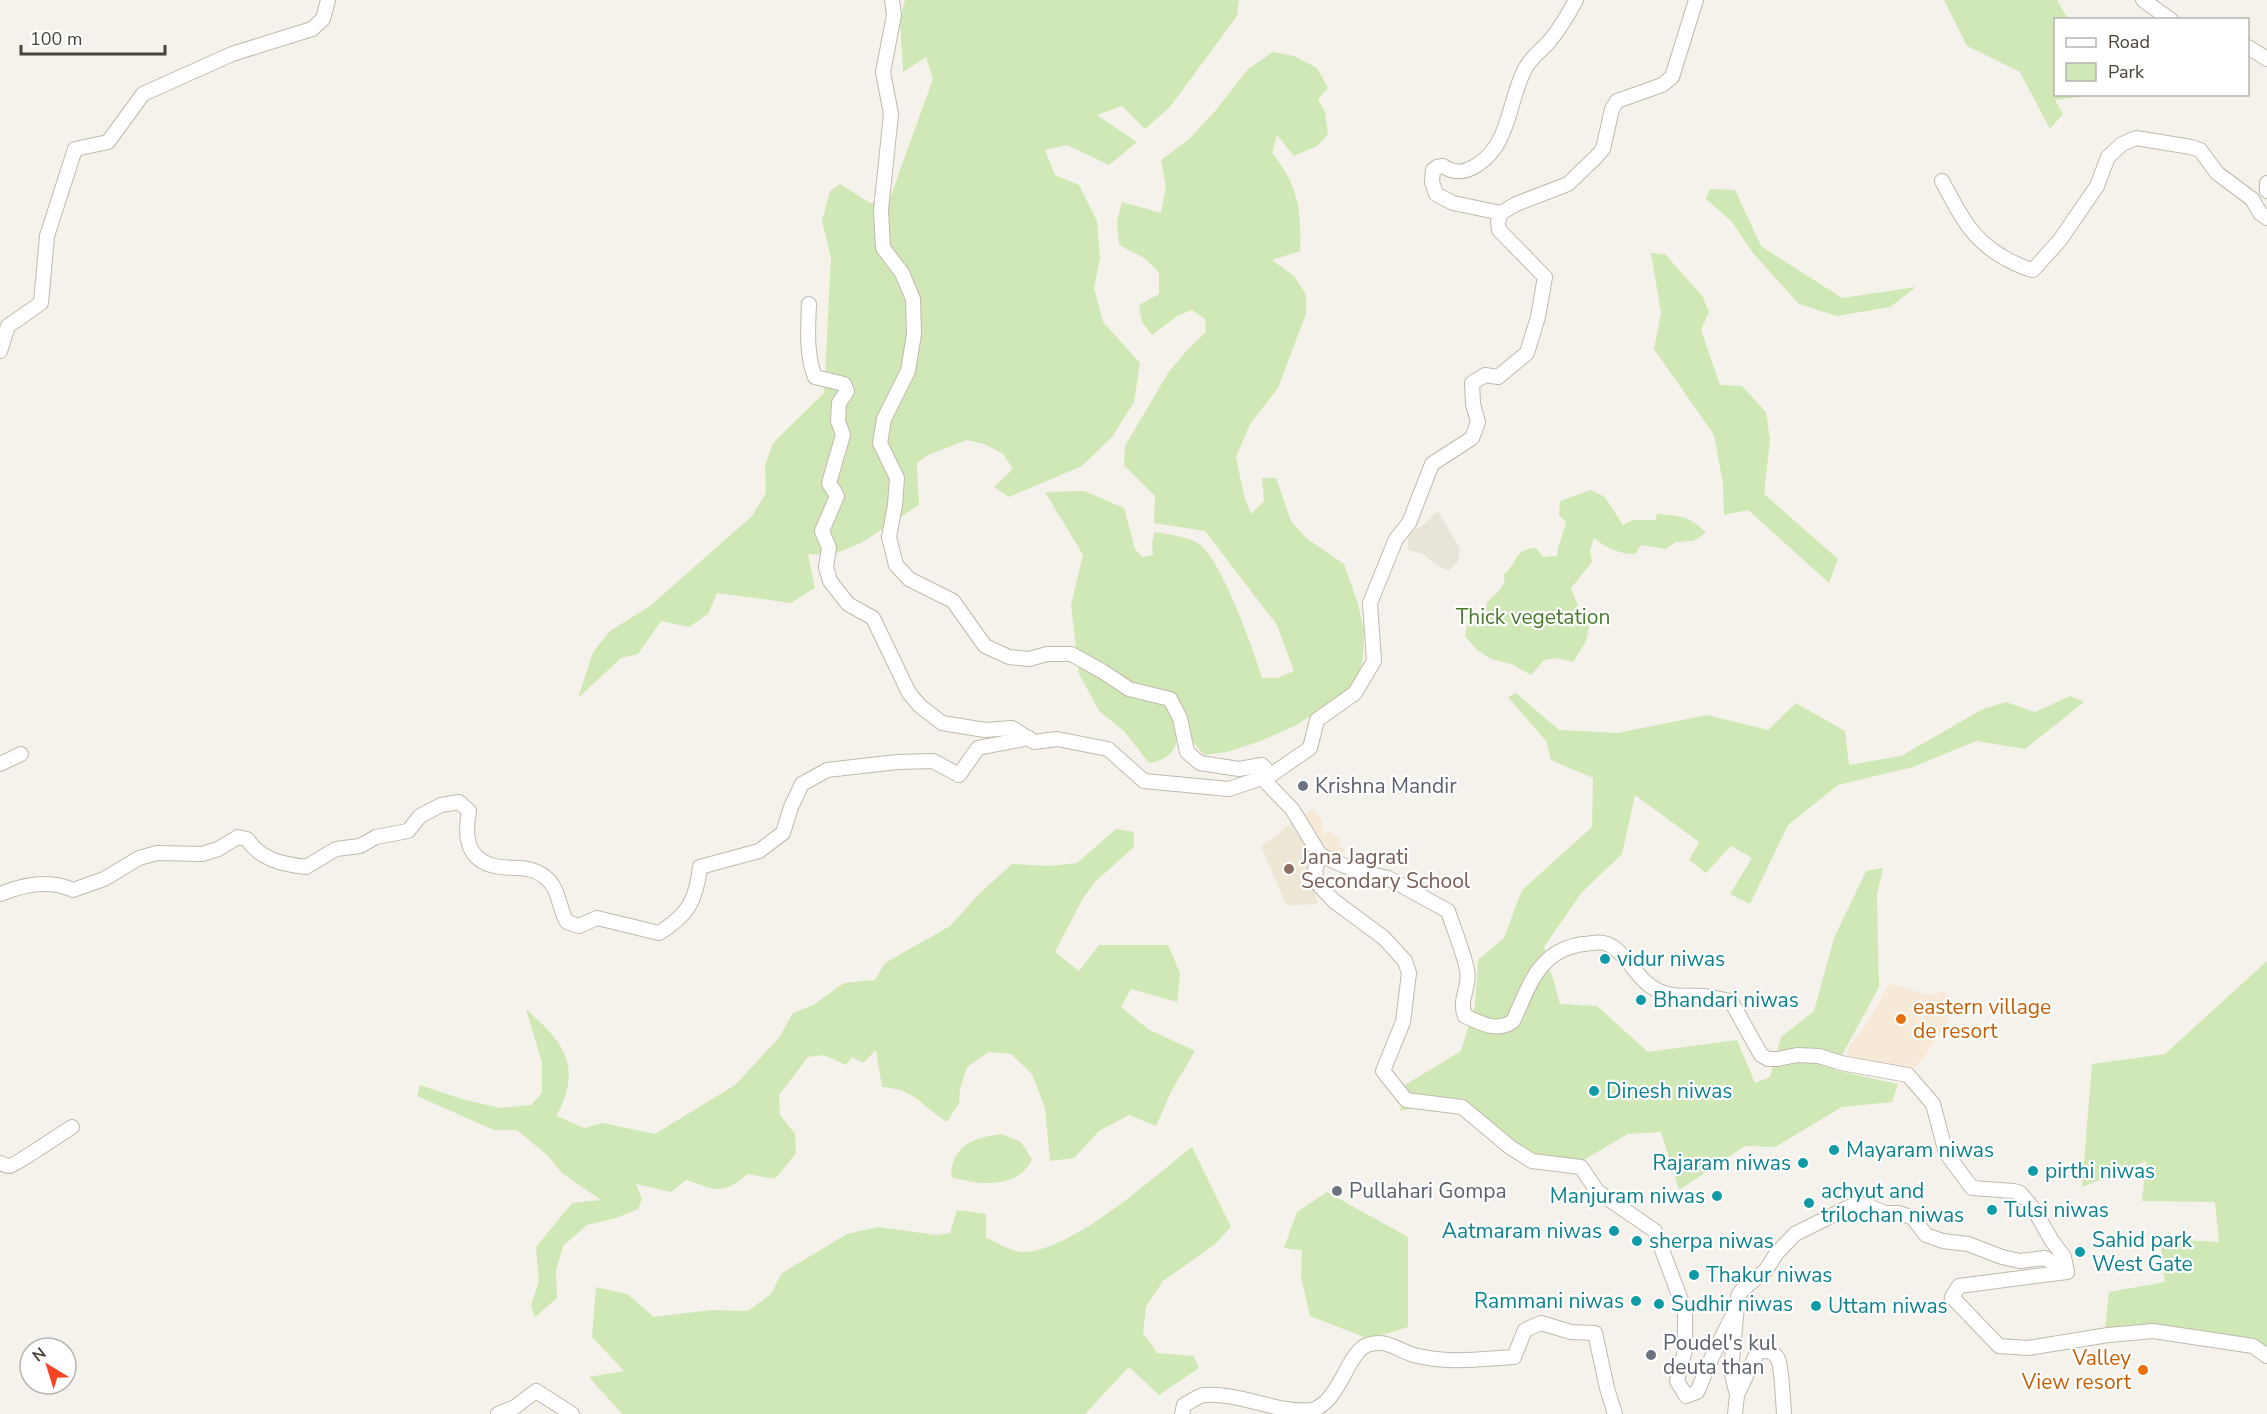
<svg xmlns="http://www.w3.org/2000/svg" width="2267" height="1414" font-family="'Nunito Sans',sans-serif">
  <rect width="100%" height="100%" fill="#f5f2eb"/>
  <polygon fill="#e9e4d9" points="1438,511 1460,549 1458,561 1449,571 1436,565 1423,554 1408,550 1408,534 1422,526"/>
  <g fill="#f6e9d7">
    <polygon points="1314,809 1322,821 1323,836 1329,832 1341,840 1338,846 1347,851 1329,856 1316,842 1301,816"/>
    <polygon points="1890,983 1928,995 1943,992 1954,1003 1945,1026 1924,1057 1908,1075 1846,1061 1848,1048 1865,1026"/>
  </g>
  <polygon fill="#ede7d5" points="1294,821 1308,846 1310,858 1306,880 1315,890 1317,904 1287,906 1261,847"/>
  <g fill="#d0e8b5">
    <polygon points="905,0 1239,0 1237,16 1170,107 1145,129 1122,106 1097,115 1137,142 1109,165 1067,145 1045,150 1055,175 1079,185 1097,221 1100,258 1094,288 1103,322 1140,363 1134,402 1112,437 1082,466 1009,497 994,487 1013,469 1003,454 984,444 967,440 928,455 917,463 919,505 861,543 832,555 808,554 815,588 791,603 717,593 708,614 689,627 661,621 638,654 621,658 578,698 593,652 610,631 650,606 752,516 766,493 765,466 773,443 824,393 831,258 822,221 830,191 840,184 870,203 890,198 933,79 926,57 903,72 900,20"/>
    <polygon points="1944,0 2057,0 2068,19 2056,20 2056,94 2093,95 2055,100 2063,114 2050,129 2020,72 1967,46"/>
    <path d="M1273 52 1294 56 1317 68 1328 88 1318 99 1325 112 1328 134 1317 146 1294 156 1277 135 1272 153C1298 185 1302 211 1300 251L1272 260 1294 276 1306 295V314L1278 388 1250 424 1236 457 1244 496 1251 514 1264 501 1262 478H1276L1291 521 1306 538 1344 564 1358 604 1364 630 1363 659 1356 682 1338 697 1297 725 1258 742 1227 752 1204 755 1180 727C1176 749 1173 759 1149 763L1124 731 1099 711 1079 674 1071 605 1083 555 1045 492 1084 491 1124 508 1135 549 1142 557 1153 555 1152 543 1154 532C1166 534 1190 537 1199 544 1221 559 1254 650 1262 678H1277L1294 671 1277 625 1205 531 1154 523 1155 496 1124 465 1125 446 1168 373 1188 349 1206 332 1205 319 1192 310 1177 316 1152 335 1142 322 1139 305 1159 294V272L1144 258 1119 245 1117 221 1122 202 1161 213 1166 186 1161 160 1189 139 1216 110 1248 69Z"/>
    <polygon points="1710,189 1735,190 1761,246 1842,298 1916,287 1890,307 1837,316 1799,304 1753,253 1732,222 1706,199"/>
    <polygon points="1651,253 1665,254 1703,297 1709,312 1701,330 1720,385 1742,386 1766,412 1770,440 1764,494 1838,559 1829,583 1748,510 1724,515 1723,484 1714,435 1654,349 1661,313"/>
    <path d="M1591 490 1605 497 1623 525 1633 520H1655L1657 514C1680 516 1689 515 1706 533L1693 541 1676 542 1665 549 1641 545 1635 554C1619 554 1606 548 1594 538L1590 550 1592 562 1571 588 1578 606 1577 614 1592 612 1586 641 1573 662 1557 658 1544 660 1531 675 1511 664 1491 659 1477 650 1465 636 1468 621 1486 616 1487 602 1498 592 1505 582 1503 575C1518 564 1513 549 1536 548L1543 557 1557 556C1557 546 1564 533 1566 522L1559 515 1560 501Z"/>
    <polygon points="1516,693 1559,730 1618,733 1707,715 1768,730 1796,703 1845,731 1849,765 1901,756 1983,709 2006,702 2035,712 2070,696 2084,702 2025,749 1976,741 1913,767 1838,785 1788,825 1750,904 1730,894 1752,858 1731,846 1706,873 1689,860 1699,842 1635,795 1622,854 1582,892 1544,947 1560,1004 1597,1006 1648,1052 1737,1040 1755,1083 1770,1077 1781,1037 1814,1011 1834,938 1866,871 1883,868 1877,895 1879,987 1834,1070 1898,1084 1892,1102 1842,1107 1775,1147 1745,1146 1679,1190 1661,1132 1628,1134 1563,1172 1536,1168 1493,1141 1463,1098 1400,1111 1405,1085 1461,1051 1475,1005 1478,960 1504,938 1522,890 1592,827 1593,778 1551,760 1546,741 1508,697"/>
    <path d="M1116 829 1134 832V847L1096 881 1083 898 1055 952 1079 971 1099 945H1168L1180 973 1177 1002 1131 989 1121 1007 1148 1029 1195 1051 1171 1092 1156 1126 1129 1115 1099 1131 1074 1158 1050 1161 1045 1108 1032 1074 1011 1054 989 1052 967 1067 960 1089 959 1103 947 1122C921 1106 916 1089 882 1087L876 1050 863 1063 852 1057 846 1065 824 1055 808 1057 779 1095 780 1115 795 1134 796 1153 775 1179 748 1174C721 1196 717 1190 686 1180L671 1192 636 1184 642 1199 638 1209 616 1218 587 1225 563 1246 556 1271 557 1298 535 1317 531 1305 539 1281 536 1247 572 1203 601 1200 562 1173 547 1155 517 1130H494L417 1096 420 1085 465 1100 501 1108 531 1105 542 1093V1063L526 1009C550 1031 576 1053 567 1089 565 1099 560 1108 557 1116L584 1128 603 1123 655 1134 735 1085 778 1039 793 1013 813 1005 844 983 875 980 885 963 950 926 980 893 1012 864 1049 866 1077 863Z"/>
    <polygon points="2267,961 2267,1348 2255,1339 2105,1328 2109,1292 2165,1282 2160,1239 2219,1242 2215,1202 2142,1201 2146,1161 2082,1187 2092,1064 2165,1054"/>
    <path d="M1001 1134 1021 1142 1032 1159C1018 1190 978 1185 951 1177 951 1146 974 1137 1001 1134Z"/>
    <path d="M1192 1147 1231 1227 1214 1245 1163 1281 1146 1307 1143 1333 1157 1353 1194 1356 1199 1368 1159 1395 1129 1367 1085 1414H622L589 1377 624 1371 592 1337 596 1287 627 1294 654 1317 711 1310 748 1311 770 1295 782 1273 847 1234 878 1227 936 1235 950 1233 957 1210 986 1214V1238C996 1242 1010 1251 1021 1252 1071 1253 1152 1178 1192 1147Z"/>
    <polygon points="1327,1192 1408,1237 1408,1327 1369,1339 1310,1316 1301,1277 1302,1250 1284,1248 1297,1212"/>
  </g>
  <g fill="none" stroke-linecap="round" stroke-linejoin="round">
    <defs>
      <g id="minor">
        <polyline points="892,0 894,15 883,72 891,114 881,210 883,248 902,273 913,299 914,334 908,371 884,419 880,443 897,478 895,505 889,537 896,565 909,579 953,601 985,646 1009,657 1029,659 1047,654 1071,654 1102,671 1129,689 1170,699 1180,718 1187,752 1200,763 1239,769 1262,765 1271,775"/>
        <polyline points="2143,0 2171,20"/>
        <polyline points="2248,47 2267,59"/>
        <path d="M1942 181C1960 214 1970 238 2003 257 2014 263 2022 268 2033 270L2060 240 2097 186 2108 157 2122 144 2136 138 2191 147 2200 150 2217 173 2252 199 2260 213 2267 218"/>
        <polyline points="2267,183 2267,191"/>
        <path d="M1501 213 1453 203 1436 194 1432 182 1433 170 1437 167 1443 166C1455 174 1465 173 1477 165 1511 144 1508 99 1526 67 1532 57 1540 51 1548 43 1559 30 1568 15 1576 0"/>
        <path d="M809 304C808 327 806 356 815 377L844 384 847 391 839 403 838 421 843 435 829 483 837 496 822 531 829 548 826 567 830 581 848 604 873 618 909 693 920 706 942 723 985 730 1012 728 1034 742 1057 739 1108 749 1144 781 1229 789 1271 775 1310 748 1317 720 1355 693 1374 661 1370 603 1396 539 1409 523 1432 464 1472 438 1478 422 1473 404 1472 383 1485 375 1498 377 1527 353 1538 317 1545 277 1499 230 1498 222 1501 213 1516 204 1568 184 1596 157 1603 149 1612 109 1617 101 1662 85 1672 77 1696 0"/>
        <polyline points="0,351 8,326 41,303 47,236 75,149 108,142 143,94 232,54 312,29 323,19 328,0"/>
        <polyline points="0,764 21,754"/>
        <path d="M1263 779 1292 809 1320 855 1354 870 1388 878 1448 911C1454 930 1463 950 1467 970 1471 987 1458 999 1465 1016 1481 1023 1497 1033 1513 1021 1530 986 1537 951 1583 944 1594 943 1603 940 1613 947 1632 960 1637 981 1659 991 1673 998 1689 995 1704 996 1713 997 1722 1000 1731 1001L1761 1055 1768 1059H1778L1797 1055 1819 1056 1841 1063 1908 1075 1933 1104 1946 1153 1972 1188 2014 1191 2020 1193 2033 1208 2052 1241 2064 1257 2067 1272"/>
        <polyline points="1320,855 1315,870 1317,883 1334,901 1384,938 1405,961 1409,973 1403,1022 1383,1071 1406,1100 1462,1107 1510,1147 1532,1161 1581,1167 1597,1191 1655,1231 1685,1311 1685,1350 1677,1381 1686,1396 1697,1392 1712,1357 1736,1309"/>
        <path d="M0 894C22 885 50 879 73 890L104 879 139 858 157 853 202 854 218 849 238 837 247 839C261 860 282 864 306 867L336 849 360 846 376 837 408 831 420 816 441 805 459 802 469 811C465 833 465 857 491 865 509 871 528 863 545 877 560 889 558 907 567 922L579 926 597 918 659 933C688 915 696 901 700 867L759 851 783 833 791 807 802 784 827 770 897 762 933 761 959 775 978 748 1029 738"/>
        <path d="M0 1163C3 1164 6 1166 9 1166 14 1166 62 1133 72 1127"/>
        <polyline points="2067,1272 1959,1286 1952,1297 1999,1346 2028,1348 2108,1335 2153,1331 2253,1346 2267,1356"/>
        <path d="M1737 1395 1757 1353C1764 1349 1774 1351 1778 1359 1782 1368 1783 1402 1784 1414"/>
        <polyline points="498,1414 515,1407 536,1391 572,1414"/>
        <path d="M1182 1414 1184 1405C1190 1402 1198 1396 1204 1395 1239 1392 1279 1414 1312 1410 1340 1402 1347 1353 1367 1345 1386 1338 1397 1350 1414 1355 1447 1364 1480 1359 1514 1357L1525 1330 1541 1323 1571 1332 1595 1333 1607 1388 1615 1414"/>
        <polyline points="1735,1414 1737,1395 1731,1370 1738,1296 1742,1290 1766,1270 1776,1254 1795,1234 1853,1205 1866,1205 1885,1213 1899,1213 1913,1218 1926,1235 1943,1241 1968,1244 2002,1257 2020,1261 2045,1258 2067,1272"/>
      </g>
    </defs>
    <use href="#minor" stroke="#c0baad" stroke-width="16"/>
    <use href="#minor" stroke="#fff" stroke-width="14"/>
  </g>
  <g fill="#6b7280" stroke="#fff" stroke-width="2">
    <circle cx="1303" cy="786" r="6"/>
    <circle cx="1337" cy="1191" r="6"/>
    <circle cx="1651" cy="1355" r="6"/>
  </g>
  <circle fill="#8d6e63" stroke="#fff" stroke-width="2" cx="1289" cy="869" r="6"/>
  <g fill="#0f9aa8" stroke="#fff" stroke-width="2">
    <circle cx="1605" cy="959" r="6"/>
    <circle cx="1641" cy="1000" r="6"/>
    <circle cx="1594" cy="1091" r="6"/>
    <circle cx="1834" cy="1150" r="6"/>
    <circle cx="1803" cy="1163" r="6"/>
    <circle cx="2033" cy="1171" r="6"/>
    <circle cx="1717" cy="1196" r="6"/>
    <circle cx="1809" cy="1203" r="6"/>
    <circle cx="1992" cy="1210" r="6"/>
    <circle cx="1614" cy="1231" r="6"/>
    <circle cx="1637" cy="1241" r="6"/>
    <circle cx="2080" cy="1252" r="6"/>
    <circle cx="1694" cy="1275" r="6"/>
    <circle cx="1636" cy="1301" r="6"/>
    <circle cx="1659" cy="1304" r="6"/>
    <circle cx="1816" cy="1306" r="6"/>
  </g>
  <g fill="#e8710a" stroke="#fff" stroke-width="2">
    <circle cx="1901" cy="1019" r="6"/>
    <circle cx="2143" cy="1370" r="6"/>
  </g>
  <g text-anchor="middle" stroke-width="4.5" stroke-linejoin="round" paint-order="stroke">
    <g font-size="21" fill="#497a2c" stroke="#fff">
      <text x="1533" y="624">Thick vegetation</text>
    </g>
    <g font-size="21" fill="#5b616d" stroke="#fff" text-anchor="start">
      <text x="1315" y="793">Krishna Mandir</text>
      <text x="1349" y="1198">Pullahari Gompa</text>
      <text x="1663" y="1350">Poudel's kul<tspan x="1663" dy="24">deuta than</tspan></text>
    </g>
    <g font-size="21" fill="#785e54" stroke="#fff" text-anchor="start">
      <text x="1301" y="864">Jana Jagrati<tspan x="1301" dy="24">Secondary School</tspan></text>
    </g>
    <g font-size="21" fill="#0d838f" stroke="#fff" text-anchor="start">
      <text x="1617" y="966">vidur niwas</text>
      <text x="1653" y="1007">Bhandari niwas</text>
      <text x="1606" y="1098">Dinesh niwas</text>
      <text x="1846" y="1157">Mayaram niwas</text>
      <text x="1791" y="1170" text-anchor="end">Rajaram niwas</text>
      <text x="2045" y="1178">pirthi niwas</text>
      <text x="1821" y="1198">achyut and<tspan x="1821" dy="24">trilochan niwas</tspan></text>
      <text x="1705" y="1203" text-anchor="end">Manjuram niwas</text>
      <text x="2004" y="1217">Tulsi niwas</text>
      <text x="1602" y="1238" text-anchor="end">Aatmaram niwas</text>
      <text x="2092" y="1247">Sahid park<tspan x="2092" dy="24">West Gate</tspan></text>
      <text x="1649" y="1248">sherpa niwas</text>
      <text x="1706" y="1282">Thakur niwas</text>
      <text x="1624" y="1308" text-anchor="end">Rammani niwas</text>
      <text x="1671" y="1311">Sudhir niwas</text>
      <text x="1828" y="1313">Uttam niwas</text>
    </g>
    <g font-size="21" fill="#c56008" stroke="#fff" text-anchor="start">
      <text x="1913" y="1014">eastern village<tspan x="1913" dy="24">de resort</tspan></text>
      <text x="2131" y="1365" text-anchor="end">Valley<tspan x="2131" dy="24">View resort</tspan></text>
    </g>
  </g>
  <rect x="2054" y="18" width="195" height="78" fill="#ffffff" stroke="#b6b4af" stroke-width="1.5"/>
  <rect x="2066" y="38" width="30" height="9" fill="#ffffff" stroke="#b6b4af" stroke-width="1.5"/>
  <text x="2108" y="48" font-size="18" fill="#494338">Road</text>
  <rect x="2066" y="63" width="30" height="18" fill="#d0e8b5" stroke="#b6b4af" stroke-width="1.5"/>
  <text x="2108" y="78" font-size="18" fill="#494338">Park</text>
  <g transform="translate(48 1366) rotate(322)"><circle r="28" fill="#ffffff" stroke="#b6b4af" stroke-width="1.5"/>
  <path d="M0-4.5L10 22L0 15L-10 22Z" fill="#f54422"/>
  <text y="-9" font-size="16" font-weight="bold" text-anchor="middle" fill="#494338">N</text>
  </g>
  <path d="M21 45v9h144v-9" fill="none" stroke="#494338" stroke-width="3"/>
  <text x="30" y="45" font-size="18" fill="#494338" stroke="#ffffff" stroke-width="4.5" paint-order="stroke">100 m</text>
</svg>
